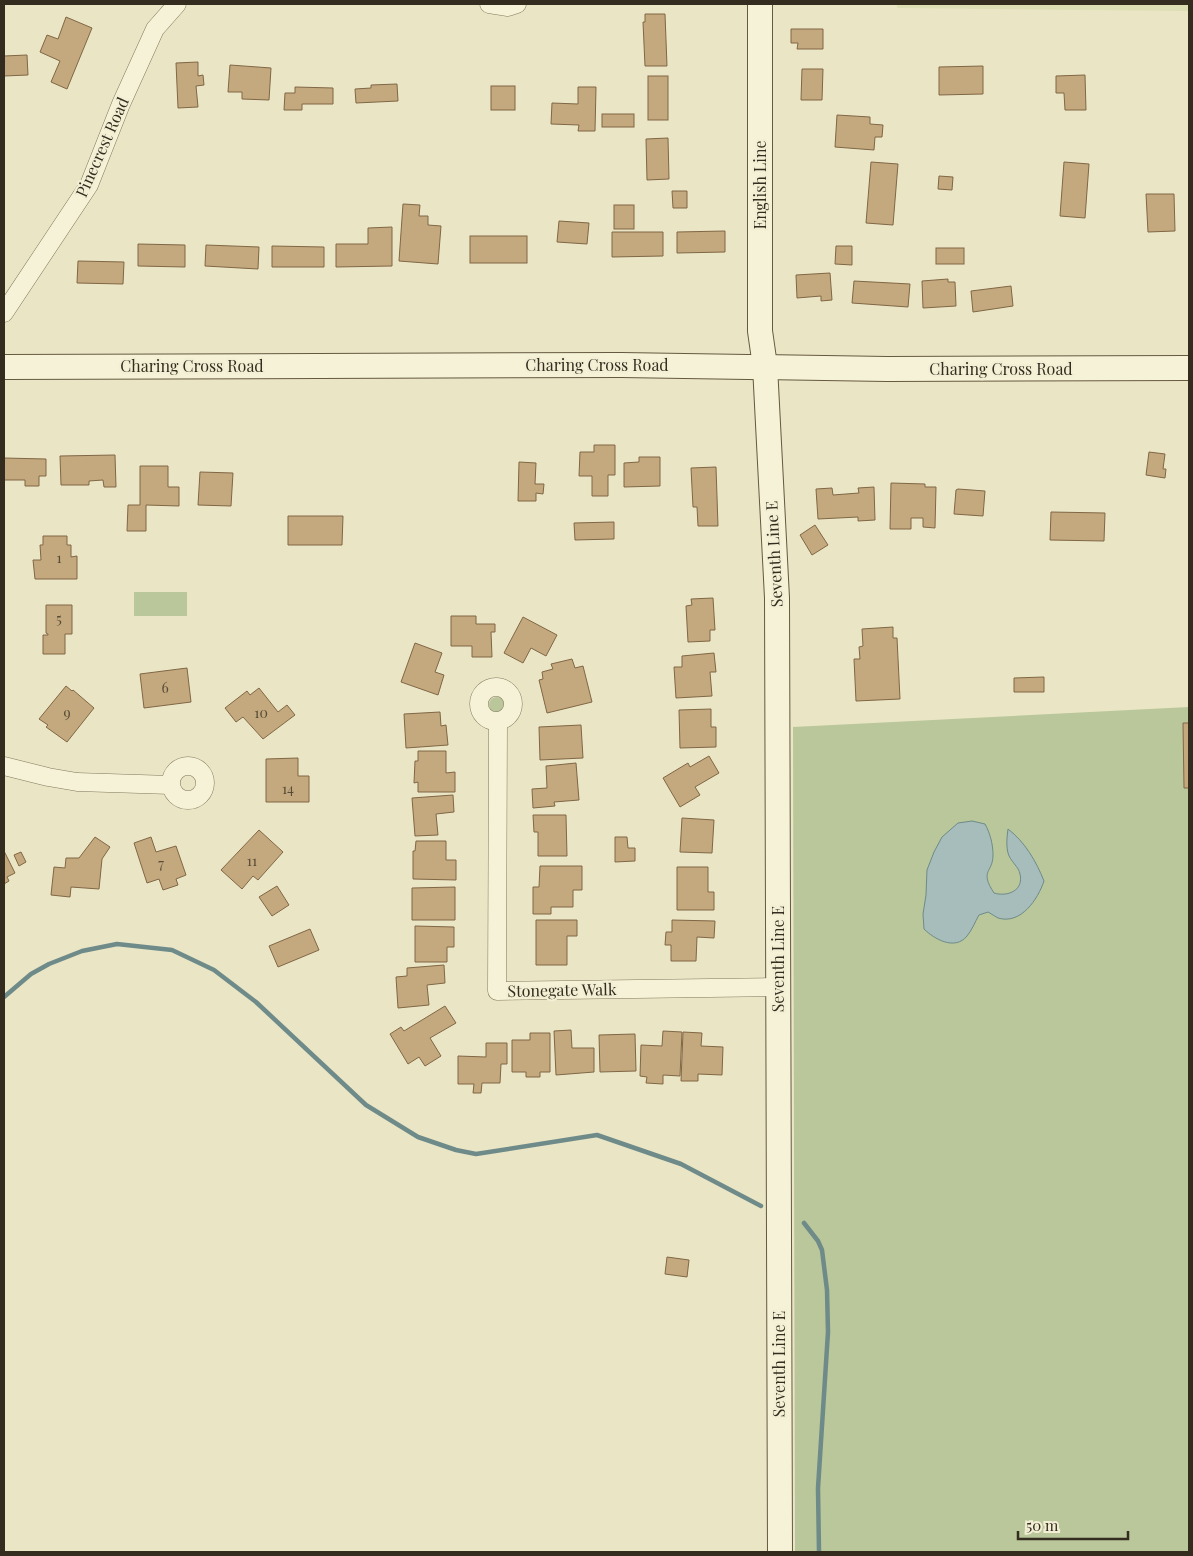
<svg xmlns="http://www.w3.org/2000/svg" width="1193" height="1556" font-family="'Playfair Display',serif">
  <rect width="100%" height="100%" fill="#eae5c5"/>
  <polygon fill="#dddeb3" points="897,4 1189,4 1189,11 897,8"/>
  <g fill="#b9c79a">
    <rect x="134" y="592" width="53" height="24"/>
    <circle cx="497" cy="705" r="8"/>
    <polygon points="1189,707 1189,1552 795,1552 793,727"/>
  </g>
  <path fill="#a6bdbb" stroke="#6e8b89" d="M972 821 985 824C990 833 993 844 993 855 993 873 979 870 994 893 1007 897 1024 891 1020 874 1019 867 1010 861 1008 853 1006 845 1007 837 1008 829 1025 842 1036 861 1044 881 1038 899 1021 925 998 918 995 916 991 914 988 912L979 915C975 922 972 930 967 936 955 951 934 939 924 929L923 914 926 895 927 870 934 852 942 837 958 823Z"/>
  <g fill="none" stroke-linecap="round" stroke-linejoin="round">
    <g stroke="#6e8b89" stroke-width="4.5">
      <polyline points="4,997 31,974 49,964 82,951 117,944 172,950 214,970 256,1002 366,1105 418,1137 456,1150 476,1154 597,1135 681,1164 761,1206"/>
      <polyline points="804,1223 818,1241 822,1250 827,1290 828,1332 818,1488 819,1552"/>
    </g>
  </g>
  <g fill="#c4a87e" stroke="#806745">
    <polygon points="645,14 665,14 667,66 645,66 643,22 645,22"/>
    <polygon points="66,17 92,28 67,89 51,82 60,61 40,52 47,35 58,39"/>
    <polygon points="791,29 823,29 823,49 797,49 798,43 791,43"/>
    <polygon points="27,55 28,75 4,76 4,56"/>
    <polygon points="198,62 198,76 203,75 204,85 196,86 198,107 178,108 176,63"/>
    <polygon points="230,65 271,68 269,100 242,99 242,92 228,92"/>
    <polygon points="983,66 983,94 939,95 939,67"/>
    <polygon points="802,69 823,69 822,100 801,100"/>
    <polygon points="1085,75 1086,110 1065,110 1064,93 1056,93 1056,76"/>
    <rect x="648" y="76" width="20" height="44"/>
    <polygon points="397,84 398,101 356,103 355,89 371,88 371,85"/>
    <rect x="491" y="86" width="24" height="24"/>
    <polygon points="295,87 333,88 333,104 302,104 302,110 284,110 285,93 295,93"/>
    <polygon points="578,87 596,87 595,131 578,131 579,125 551,124 552,103 578,104"/>
    <rect x="602" y="114" width="32" height="13"/>
    <polygon points="837,115 870,117 870,124 883,125 882,137 875,137 874,150 835,147"/>
    <polygon points="668,138 669,179 647,180 646,139"/>
    <polygon points="871,162 898,164 893,225 866,223"/>
    <polygon points="1064,162 1089,164 1085,218 1060,216"/>
    <polygon points="939,176 953,177 952,190 938,189"/>
    <polygon points="672,191 687,191 687,208 673,208"/>
    <polygon points="1146,194 1174,194 1175,231 1148,232"/>
    <polygon points="403,204 420,205 419,216 428,216 428,225 441,226 438,264 399,261"/>
    <rect x="614" y="205" width="20" height="24"/>
    <polygon points="559,221 589,223 587,244 557,242"/>
    <polygon points="392,227 392,266 336,267 336,244 368,244 368,228"/>
    <polygon points="725,231 725,252 677,253 677,232"/>
    <polygon points="612,232 663,232 663,256 612,257"/>
    <rect x="470" y="236" width="57" height="27"/>
    <polygon points="138,244 185,245 185,267 138,266"/>
    <polygon points="206,245 259,247 258,269 205,266"/>
    <polygon points="272,246 324,247 324,267 272,267"/>
    <polygon points="836,246 852,246 852,265 835,264"/>
    <rect x="936" y="248" width="28" height="16"/>
    <polygon points="78,261 124,262 123,284 77,283"/>
    <polygon points="830,273 832,300 821,301 821,296 797,298 796,275"/>
    <polygon points="948,279 948,282 955,282 956,306 923,308 922,281"/>
    <polygon points="854,281 910,284 908,307 852,303"/>
    <polygon points="1011,286 1013,306 973,312 971,291"/>
    <polygon points="594,445 615,445 615,475 608,475 608,496 592,496 592,476 579,476 580,452 594,452"/>
    <polygon points="1149,452 1165,454 1163,469 1166,469 1165,478 1146,475"/>
    <polygon points="115,455 116,487 104,487 103,480 89,481 89,485 61,485 60,456"/>
    <polygon points="639,457 660,457 660,486 624,487 624,463 639,462"/>
    <polygon points="4,458 46,459 46,476 39,476 39,486 25,486 25,480 4,480"/>
    <polygon points="519,462 536,463 535,484 544,484 543,494 536,493 536,501 518,501"/>
    <polygon points="140,466 168,466 168,487 179,487 179,506 146,505 146,531 127,531 128,505 140,505"/>
    <polygon points="716,467 718,526 698,526 697,507 693,507 691,468"/>
    <polygon points="200,472 233,473 231,506 198,505"/>
    <polygon points="891,483 925,484 925,487 936,487 935,528 923,527 923,518 911,518 911,529 890,529"/>
    <polygon points="874,487 875,520 858,521 858,517 818,519 816,489 832,488 833,495 859,493 858,488"/>
    <polygon points="958,489 985,491 983,516 954,514 956,490"/>
    <polygon points="1051,512 1105,513 1104,541 1050,540"/>
    <polygon points="288,516 343,516 342,545 288,545"/>
    <polygon points="614,522 614,539 575,540 574,523"/>
    <polygon points="815,525 828,545 812,555 800,535"/>
    <polygon points="43,536 67,536 67,545 71,545 71,557 77,556 77,579 35,579 33,560 41,560 40,545 43,545"/>
    <polygon points="713,598 715,630 710,630 710,641 688,642 686,606 692,605 691,599"/>
    <polygon points="46,605 72,605 72,634 65,634 65,654 43,654 43,635 48,635 48,634 46,633"/>
    <polygon points="451,616 476,616 476,624 495,624 495,632 491,632 492,657 472,657 472,646 451,646"/>
    <polygon points="523,617 557,635 546,656 531,648 523,663 504,653"/>
    <polygon points="893,627 893,638 897,638 900,699 856,701 854,659 860,659 859,647 863,646 862,629"/>
    <polygon points="415,643 442,653 435,672 444,675 438,695 401,682"/>
    <polygon points="714,653 716,672 710,672 712,696 676,698 674,667 682,667 682,656"/>
    <polygon points="572,659 575,668 583,666 592,702 547,713 539,680 543,679 542,672 553,669 551,664"/>
    <polygon points="187,668 191,702 144,708 140,674"/>
    <polygon points="1044,677 1044,692 1014,692 1014,678"/>
    <polygon points="66,686 72,691 73,690 94,708 67,742 46,727 48,725 39,719"/>
    <polygon points="259,688 278,712 287,705 295,715 263,739 243,717 236,722 225,708 247,691 250,695"/>
    <polygon points="711,709 711,727 716,727 716,747 680,748 679,710"/>
    <polygon points="440,712 441,726 446,725 448,745 406,748 404,714"/>
    <polygon points="1183,723 1189,723 1189,788 1184,788"/>
    <polygon points="581,725 583,758 540,760 539,727"/>
    <polygon points="418,751 446,751 446,773 455,772 455,792 418,792 418,782 414,783 415,761 418,761"/>
    <polygon points="709,756 719,773 695,787 700,795 680,807 663,778 688,763 690,767"/>
    <polygon points="298,758 298,776 309,776 309,802 266,802 266,759"/>
    <polygon points="576,763 579,800 554,802 555,806 533,808 532,789 547,788 546,766"/>
    <polygon points="453,795 454,812 436,814 438,835 415,836 412,798"/>
    <polygon points="533,815 566,815 567,856 538,856 538,832 534,832"/>
    <polygon points="682,818 714,820 712,853 680,852"/>
    <polygon points="259,830 283,852 258,880 253,876 242,889 221,870"/>
    <polygon points="95,837 110,847 102,859 99,889 71,887 70,897 51,895 54,867 65,868 66,858 79,858"/>
    <polygon points="151,837 156,852 176,846 186,875 176,879 178,885 163,890 159,879 147,883 134,843"/>
    <polygon points="615,837 627,837 628,848 635,848 635,861 615,862"/>
    <polygon points="416,841 446,841 446,860 456,860 456,880 413,879 413,851 415,851"/>
    <polygon points="4,851 15,873 7,877 9,881 4,884"/>
    <polygon points="21,852 26,862 19,866 14,855"/>
    <polygon points="540,866 582,866 582,890 573,890 573,907 551,907 551,914 533,914 533,887 539,887"/>
    <polygon points="677,867 708,867 708,892 714,892 714,910 677,910"/>
    <polygon points="277,886 289,905 272,916 259,897"/>
    <polygon points="455,887 455,920 412,920 412,888"/>
    <polygon points="536,920 577,920 577,936 567,936 567,965 536,965"/>
    <polygon points="672,920 715,921 714,938 697,937 696,961 671,961 671,945 665,945 666,932 672,932"/>
    <polygon points="415,926 454,927 454,947 447,947 447,962 415,962"/>
    <polygon points="310,929 319,950 278,967 269,946"/>
    <polygon points="444,965 445,983 427,985 429,1005 398,1008 396,977 407,976 407,968"/>
    <polygon points="445,1006 456,1023 430,1038 441,1056 425,1066 419,1057 408,1064 390,1034 401,1027 404,1031"/>
    <polygon points="571,1030 572,1048 594,1048 594,1072 556,1075 554,1031"/>
    <polygon points="663,1031 682,1032 680,1076 663,1075 663,1084 646,1083 647,1077 640,1076 641,1045 662,1046"/>
    <polygon points="683,1032 702,1033 701,1046 723,1047 722,1075 698,1074 698,1081 681,1081"/>
    <polygon points="530,1033 550,1033 550,1072 540,1072 540,1077 526,1077 526,1072 512,1072 512,1040 530,1040"/>
    <polygon points="635,1034 636,1071 600,1072 599,1035"/>
    <polygon points="486,1043 507,1043 507,1064 501,1064 500,1083 482,1083 481,1093 473,1093 474,1084 458,1084 458,1056 486,1057"/>
    <polygon points="667,1257 689,1260 687,1277 665,1274"/>
  </g>
  <g fill="none" stroke-linecap="round" stroke-linejoin="round">
    <defs>
      <g id="street">
        <polyline points="489,4 508,7 517,4"/>
        <polyline points="4,313 89,185 121,104 155,29 177,4"/>
        <circle cx="496" cy="704" r="17"/>
        <polyline points="498,721 497,991 778,987"/>
        <polyline points="4,766 48,777 77,782 171,785"/>
        <circle cx="188" cy="783" r="17"/>
      </g>
      <g id="secondary">
        <polyline points="760,4 760,331 765,366 777,598 780,1552"/>
        <polyline points="4,367 621,365 887,369 1189,368"/>
      </g>
    </defs>
    <use href="#street" stroke="#83785d" stroke-width="19"/>
    <use href="#secondary" stroke="#655940" stroke-width="26"/>
    <use href="#street" stroke="#f5f2d7" stroke-width="18"/>
    <use href="#secondary" stroke="#f5f2d7" stroke-width="24"/>
  </g>
  <g text-anchor="middle" stroke-width="4.5" stroke-linejoin="round" paint-order="stroke">
    <g font-size="14" fill="#584c37">
      <text x="59" y="563">1</text>
      <text x="59" y="624">5</text>
      <text x="165" y="693">6</text>
      <text x="67" y="718">9</text>
      <text x="261" y="718">10</text>
      <text x="288" y="794">14</text>
      <text x="252" y="866">11</text>
      <text x="161" y="869">7</text>
    </g>
    <g font-size="16" fill="#342d1f" stroke="#f2efd4">
      <text transform="translate(102 147) rotate(-66)" y="6">Pinecrest Road</text>
      <text transform="translate(760 185) rotate(-90)" y="6">English Line</text>
      <text x="597" y="371">Charing Cross Road</text>
      <text x="192" y="372">Charing Cross Road</text>
      <text x="1001" y="375">Charing Cross Road</text>
      <text transform="translate(774 554) rotate(-93)" y="6">Seventh Line E</text>
      <text transform="translate(778 959) rotate(-90)" y="6">Seventh Line E</text>
      <text transform="translate(562 990) rotate(-1)" y="6">Stonegate Walk</text>
      <text transform="translate(779 1364) rotate(-90)" y="6">Seventh Line E</text>
    </g>
  </g>
  <rect width="1193" height="1556" fill="none" stroke="#342d1f" stroke-width="10"/>
  <path d="M1018 1531v8h110v-8" fill="none" stroke="#342d1f" stroke-width="2.5"/>
  <text x="1026" y="1531" font-size="15" fill="#342d1f" stroke="#f2efd4" stroke-width="4" paint-order="stroke">50 m</text>
</svg>
